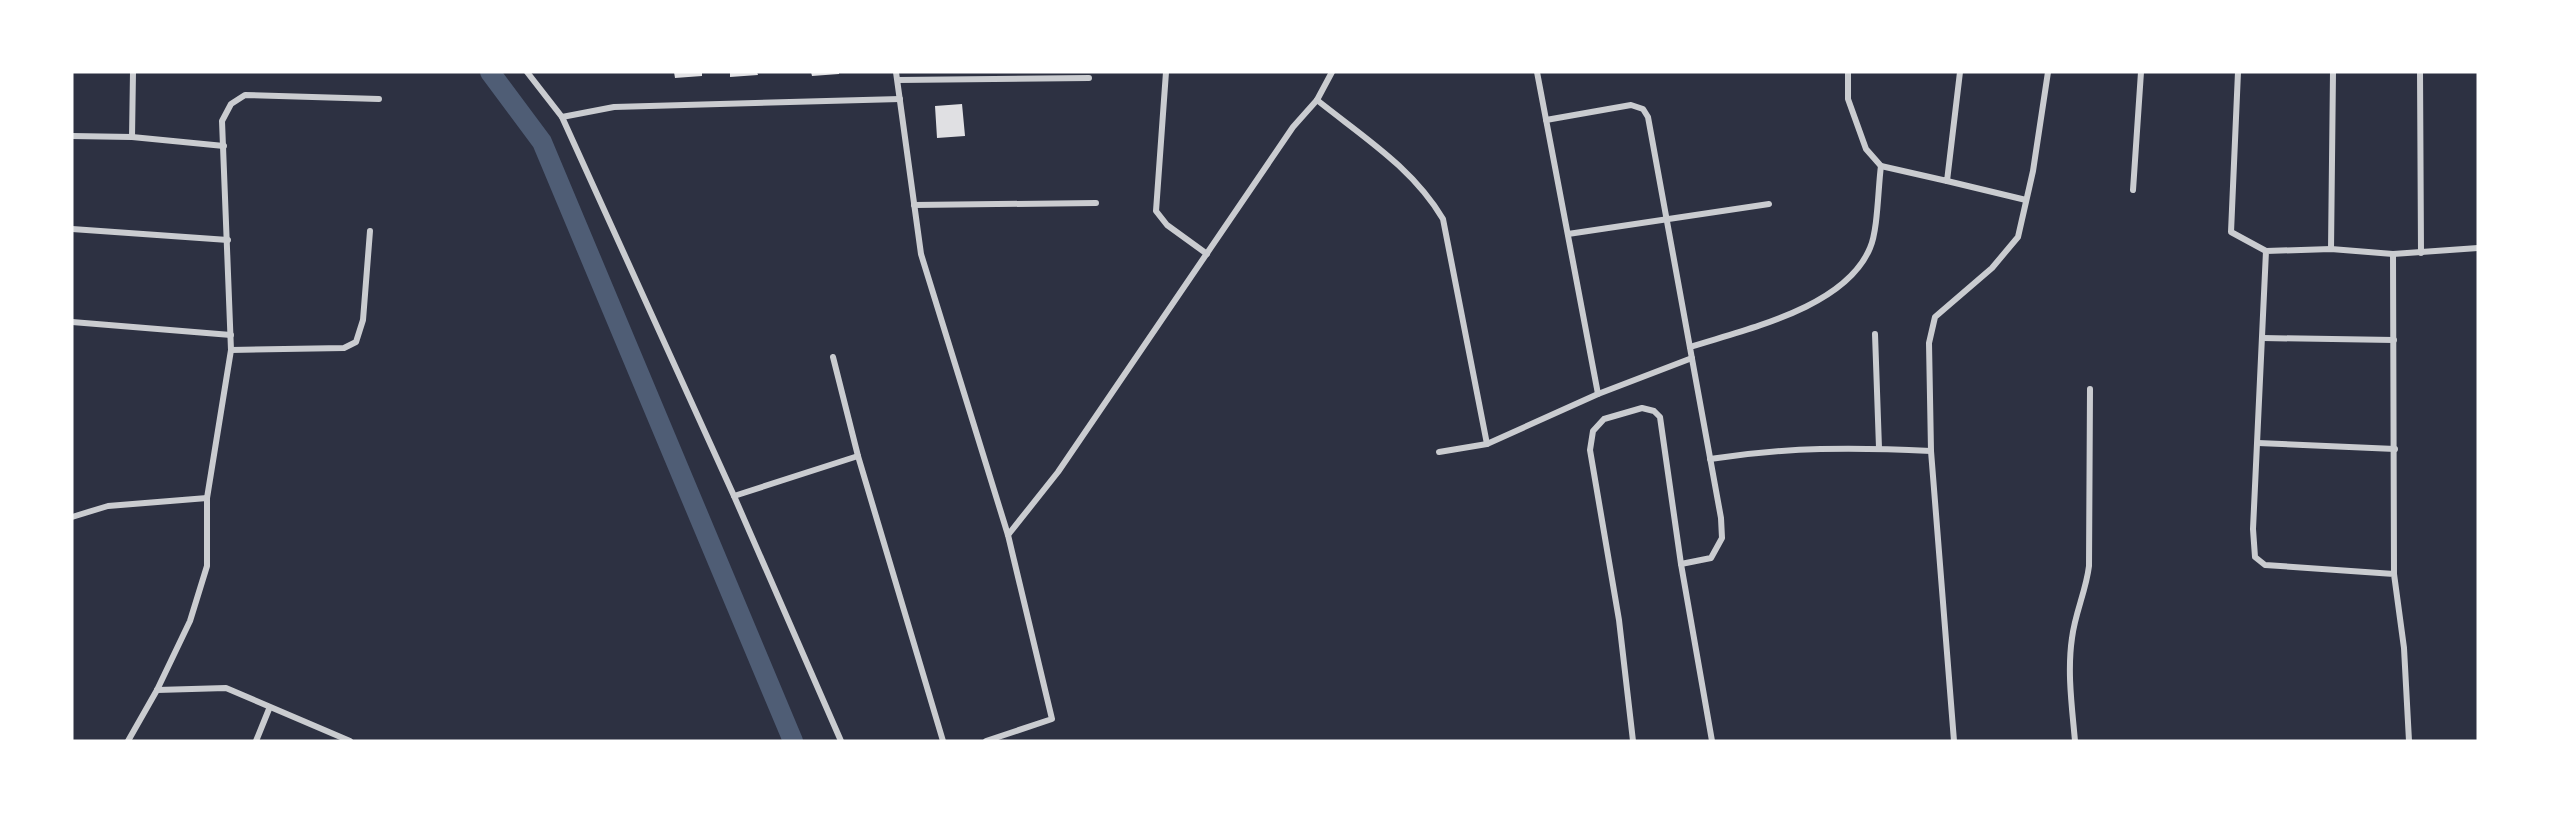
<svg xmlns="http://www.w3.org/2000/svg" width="2550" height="813" font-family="'Exo 2',sans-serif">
  <rect width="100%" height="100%" fill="#2d3142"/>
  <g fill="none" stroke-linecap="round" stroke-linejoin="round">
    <polyline stroke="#4f5d75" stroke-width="20" points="490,72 542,142 793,741"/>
  </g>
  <g fill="#e0e0e3">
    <polygon points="674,72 702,72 702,76 675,78"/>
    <polygon points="730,72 757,72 758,75 730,77"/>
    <polygon points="811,72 839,72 839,74 812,76"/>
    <polygon points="962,104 965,136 937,138 935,106"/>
  </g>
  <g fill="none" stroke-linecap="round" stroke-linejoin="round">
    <g stroke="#caccd0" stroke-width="6">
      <polyline points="527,72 562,117 734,496 841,741"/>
      <polyline points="896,72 921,254 1008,535 1052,719 986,741"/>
      <polyline points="1166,72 1156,211 1167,225 1207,254"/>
      <polyline points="1537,72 1598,394"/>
      <polyline points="1848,72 1848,99 1866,149 1881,166 1947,181 1960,72"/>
      <polyline points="2238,72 2231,232 2266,251"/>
      <polyline points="2420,72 2421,253"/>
      <polyline points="898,80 1089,78"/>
      <path d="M1317 100C1363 137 1412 167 1443 219L1487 444"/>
      <polyline points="562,117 614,107 900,99"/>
      <polyline points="1546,120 1631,105 1643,109 1648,117 1721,518 1722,538 1711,558 1681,564 1712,741"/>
      <polyline points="72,136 132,137 224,146"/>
      <polyline points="132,137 133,72"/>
      <polyline points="1947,181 2026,200"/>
      <polyline points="2133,190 2141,72"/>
      <polyline points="914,205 1096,203"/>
      <polyline points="72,229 228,240"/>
      <polyline points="1568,234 1769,204"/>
      <polyline points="2331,249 2333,72"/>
      <polyline points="2393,254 2394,574"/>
      <polyline points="72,322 231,335"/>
      <polyline points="1875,334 1879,448"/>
      <polyline points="2263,338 2394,340"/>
      <path d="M1690 347C1746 329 1845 308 1870 248 1878 230 1878 187 1881 166"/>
      <polyline points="231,350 344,348 356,342 363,320 370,231"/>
      <polyline points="833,357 858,456 943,741"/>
      <polyline points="2258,443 2395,449"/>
      <polyline points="1439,452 1487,444 1598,394 1692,358"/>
      <path d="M1710 459C1787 447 1854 447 1931 451"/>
      <polyline points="734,496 858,456"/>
      <polyline points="72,517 108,506 207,498"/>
      <polyline points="1008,535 1058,472 1293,127 1317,100 1332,72"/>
      <polyline points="157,690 226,688 350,741"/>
      <polyline points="128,741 157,690 190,621 207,566 207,498 231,350 222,121 231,104 245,95 379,99"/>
      <polyline points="256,741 269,709"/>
      <polyline points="1633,741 1619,620 1590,450 1593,431 1604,419 1642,408 1654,411 1660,417 1681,564"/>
      <polyline points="1954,741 1931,451 1929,343 1935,317 1992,268 2018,237 2033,171 2048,72"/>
      <path d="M2075 741C2072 707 2067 672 2072 638 2075 613 2086 591 2089 566L2090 389"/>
      <polyline points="2409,741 2404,648 2394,574 2265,565 2255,557 2253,529 2266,251 2331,249 2393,254 2478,248"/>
    </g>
  </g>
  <rect width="2550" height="813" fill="none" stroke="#ffffff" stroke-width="147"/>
</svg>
